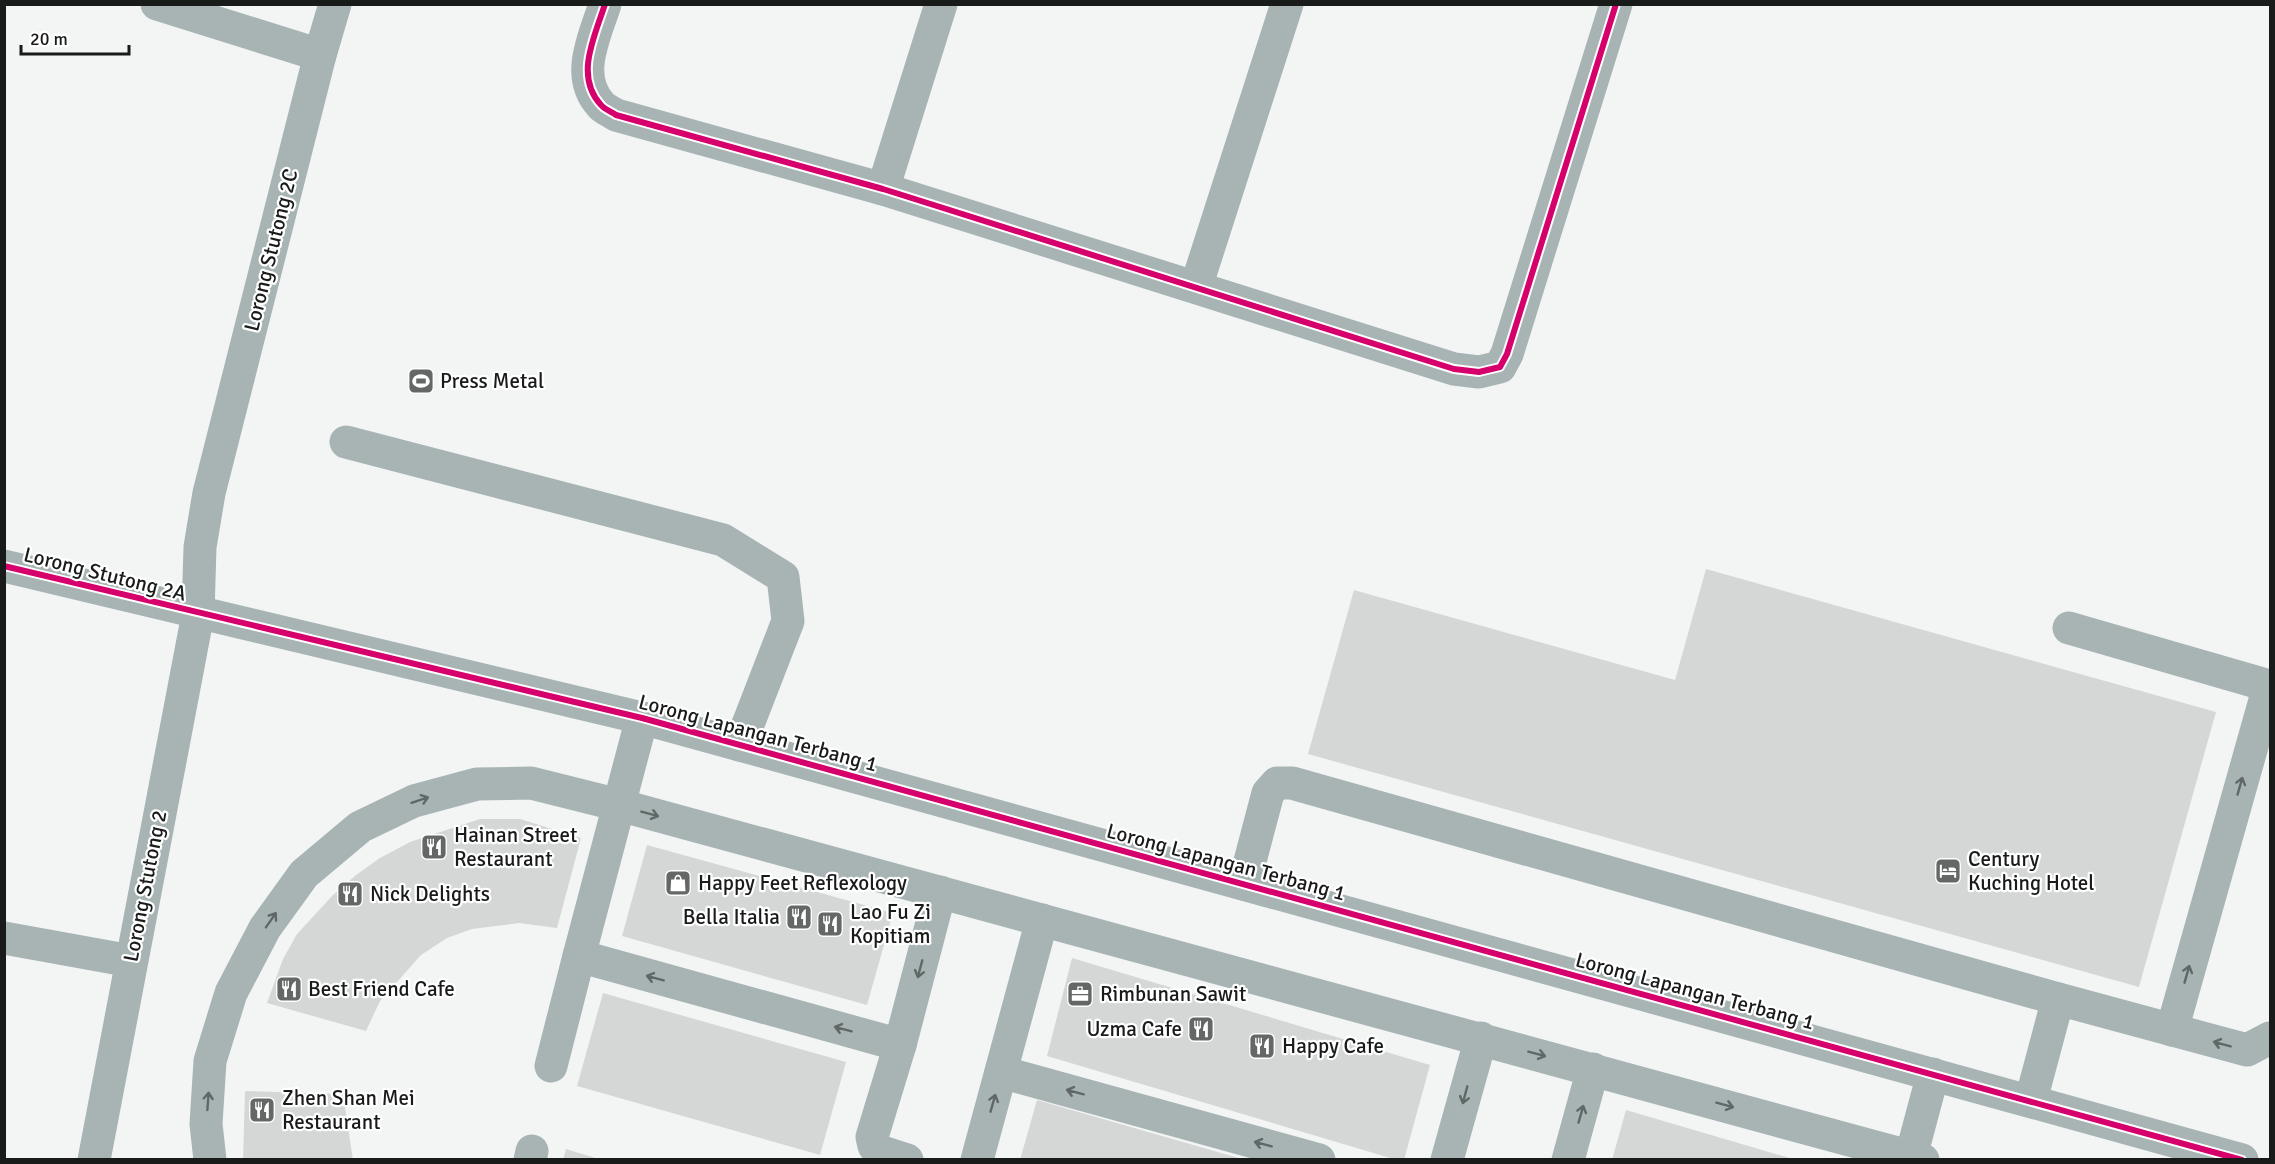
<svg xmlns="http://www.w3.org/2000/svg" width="2275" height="1164" font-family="Signika,sans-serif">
  <rect width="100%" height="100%" fill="#f3f5f5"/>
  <g fill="#d5d7d7">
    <polygon points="1706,569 2216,712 2139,987 1308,754 1354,590 1675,680"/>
    <polygon points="480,819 520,819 581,838 557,928 519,923 472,929 447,938 421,955 380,1001 366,1031 267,1003 283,959 297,934 333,895 356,875 380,858 410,842"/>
    <polygon points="647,845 893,913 867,1005 622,936"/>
    <polygon points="1072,958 1430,1065 1404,1160 1397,1160 1047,1056"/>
    <polygon points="603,993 846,1062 820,1155 577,1086"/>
    <polygon points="245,1091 343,1094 353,1160 243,1160"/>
    <polygon points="1037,1100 1242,1159 1242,1160 1020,1160"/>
    <polygon points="1626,1110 1793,1159 1793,1160 1612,1160"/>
    <polygon points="566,1149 599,1159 599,1160 563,1160"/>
  </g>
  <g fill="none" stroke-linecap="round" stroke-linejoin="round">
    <g stroke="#a8b4b4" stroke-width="33">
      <path d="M605 4C595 36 574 76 601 105 604 109 612 112 616 115L883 189 1454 369 1479 372 1500 367 1507 354 1616 4"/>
      <polyline points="320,55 335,4"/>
      <polyline points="883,189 941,4"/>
      <polyline points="1196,287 1287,4"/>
      <polyline points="346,442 723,540 783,577 788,621 740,745"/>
      <polyline points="4,566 642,718 2242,1160"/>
      <polyline points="2069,628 2270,686"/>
      <polyline points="642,718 579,956 900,1045"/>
      <polyline points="1244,884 1268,793 1277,783 1292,783 2058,999 2247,1050 2270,1038"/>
      <polyline points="4,938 131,961"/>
      <polyline points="2172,1030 2269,686"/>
      <polyline points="551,1066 579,956"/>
      <polyline points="1001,1072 1319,1160"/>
      <polyline points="2031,1100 2058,999"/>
      <polyline points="94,1160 198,614 200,547 209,493 320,55 157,4"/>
      <polyline points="210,1160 206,1124 210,1061 231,993 265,928 304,874 360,827 414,801 477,784 531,783 619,805 1923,1160"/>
      <polyline points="530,1160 532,1151"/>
      <polyline points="907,1160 879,1151 874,1146 872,1137 900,1045 940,892"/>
      <polyline points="977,1160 1042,920"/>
      <polyline points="1447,1160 1481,1038"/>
      <polyline points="1568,1160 1593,1069"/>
      <polyline points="1910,1160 1933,1074"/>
    </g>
    <defs>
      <g id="cycleway">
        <path d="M605 4C595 36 574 76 601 105 604 109 612 112 616 115L883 189 1454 369 1479 372 1500 367 1507 354 1616 4"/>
        <polyline points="4,566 642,718 2242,1160"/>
      </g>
    </defs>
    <use href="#cycleway" stroke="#fff" stroke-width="10"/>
    <use href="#cycleway" stroke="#d6006c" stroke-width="6"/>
  </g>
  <defs><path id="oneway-shaft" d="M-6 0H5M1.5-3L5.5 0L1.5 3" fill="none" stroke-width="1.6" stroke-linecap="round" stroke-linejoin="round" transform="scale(1.5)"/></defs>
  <g stroke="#606767">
    <use href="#oneway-shaft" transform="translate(2240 786) rotate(-74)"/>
    <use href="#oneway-shaft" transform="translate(420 800) rotate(-18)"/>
    <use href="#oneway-shaft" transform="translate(650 814) rotate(15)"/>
    <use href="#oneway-shaft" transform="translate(271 920) rotate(-55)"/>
    <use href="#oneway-shaft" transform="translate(920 969) rotate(105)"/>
    <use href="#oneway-shaft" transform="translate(2187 974) rotate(-74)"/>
    <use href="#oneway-shaft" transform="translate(655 978) rotate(-165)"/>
    <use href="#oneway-shaft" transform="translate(843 1029) rotate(-165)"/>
    <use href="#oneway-shaft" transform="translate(2222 1044) rotate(-165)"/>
    <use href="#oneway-shaft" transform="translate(1537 1054) rotate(15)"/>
    <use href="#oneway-shaft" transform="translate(1075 1092) rotate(-165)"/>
    <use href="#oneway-shaft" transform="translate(1465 1095) rotate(105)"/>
    <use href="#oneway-shaft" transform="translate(208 1101) rotate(-86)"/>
    <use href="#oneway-shaft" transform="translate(993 1103) rotate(-74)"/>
    <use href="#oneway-shaft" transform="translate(1725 1105) rotate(15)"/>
    <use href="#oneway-shaft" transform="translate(1581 1114) rotate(-74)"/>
    <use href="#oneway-shaft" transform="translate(1263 1144) rotate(-165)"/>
  </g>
  <defs>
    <symbol id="stadium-square" viewBox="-11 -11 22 22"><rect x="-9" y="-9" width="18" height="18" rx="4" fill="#656767" stroke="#fff"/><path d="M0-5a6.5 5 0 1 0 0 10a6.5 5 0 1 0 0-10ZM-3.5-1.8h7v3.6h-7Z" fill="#fff"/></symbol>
    <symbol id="restaurant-square" viewBox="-11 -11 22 22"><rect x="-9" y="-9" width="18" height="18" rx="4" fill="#656767" stroke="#fff"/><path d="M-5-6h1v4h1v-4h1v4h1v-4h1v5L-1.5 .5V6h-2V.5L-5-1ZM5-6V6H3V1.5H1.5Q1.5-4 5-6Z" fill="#fff"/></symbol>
    <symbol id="hotel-square" viewBox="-11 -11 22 22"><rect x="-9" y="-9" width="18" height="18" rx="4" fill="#656767" stroke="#fff"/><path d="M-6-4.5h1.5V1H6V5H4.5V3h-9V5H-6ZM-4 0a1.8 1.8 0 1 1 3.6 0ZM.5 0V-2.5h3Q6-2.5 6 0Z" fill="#fff"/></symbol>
    <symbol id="shop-square" viewBox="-11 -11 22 22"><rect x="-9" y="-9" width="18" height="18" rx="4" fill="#656767" stroke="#fff"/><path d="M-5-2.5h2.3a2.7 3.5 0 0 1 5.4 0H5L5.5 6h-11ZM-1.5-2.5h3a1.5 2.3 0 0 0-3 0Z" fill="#fff"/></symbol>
    <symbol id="office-square" viewBox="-11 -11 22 22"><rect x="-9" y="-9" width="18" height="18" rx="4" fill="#656767" stroke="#fff"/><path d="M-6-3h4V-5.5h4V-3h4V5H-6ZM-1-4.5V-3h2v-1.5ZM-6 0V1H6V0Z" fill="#fff"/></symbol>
  </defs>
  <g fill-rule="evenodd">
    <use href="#stadium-square" x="406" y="366" width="30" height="30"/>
    <use href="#restaurant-square" x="419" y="832" width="30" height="30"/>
    <use href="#hotel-square" x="1933" y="856" width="30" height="30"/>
    <use href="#shop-square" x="663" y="868" width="30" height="30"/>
    <use href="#restaurant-square" x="335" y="879" width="30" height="30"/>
    <use href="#restaurant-square" x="784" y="902" width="30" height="30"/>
    <use href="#restaurant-square" x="815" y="909" width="30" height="30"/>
    <use href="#restaurant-square" x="274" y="974" width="30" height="30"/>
    <use href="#office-square" x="1065" y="979" width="30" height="30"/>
    <use href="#restaurant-square" x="1186" y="1014" width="30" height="30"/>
    <use href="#restaurant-square" x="1247" y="1031" width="30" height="30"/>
    <use href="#restaurant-square" x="247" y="1095" width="30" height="30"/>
  </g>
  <g text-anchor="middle" stroke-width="4.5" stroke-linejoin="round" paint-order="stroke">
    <g font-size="21" fill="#191a1a" stroke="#fff">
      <text transform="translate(271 250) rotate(-76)" y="7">Lorong Stutong 2C</text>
      <text transform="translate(105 574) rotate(14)" y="7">Lorong Stutong 2A</text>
      <text transform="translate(758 733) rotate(15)" y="7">Lorong Lapangan Terbang 1</text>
      <text transform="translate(1226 862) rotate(15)" y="7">Lorong Lapangan Terbang 1</text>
      <text transform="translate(145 886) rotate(-79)" y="7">Lorong Stutong 2</text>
      <text transform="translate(1695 991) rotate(15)" y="7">Lorong Lapangan Terbang 1</text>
    </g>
    <g font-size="21" fill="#191a1a" stroke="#fff" text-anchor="start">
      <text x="440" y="388">Press Metal</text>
      <text x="454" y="842">Hainan Street<tspan x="454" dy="24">Restaurant</tspan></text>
      <text x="1968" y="866">Century<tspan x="1968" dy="24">Kuching Hotel</tspan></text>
      <text x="698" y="890">Happy Feet Reflexology</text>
      <text x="370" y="901">Nick Delights</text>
      <text x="850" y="919">Lao Fu Zi<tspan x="850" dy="24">Kopitiam</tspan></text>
      <text x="780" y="924" text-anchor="end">Bella Italia</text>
      <text x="308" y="996">Best Friend Cafe</text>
      <text x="1100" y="1001">Rimbunan Sawit</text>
      <text x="1182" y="1036" text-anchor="end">Uzma Cafe</text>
      <text x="1282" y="1053">Happy Cafe</text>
      <text x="282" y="1105">Zhen Shan Mei<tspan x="282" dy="24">Restaurant</tspan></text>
    </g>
  </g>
  <rect width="2275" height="1164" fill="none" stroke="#191a1a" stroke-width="12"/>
  <path d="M21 45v9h108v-9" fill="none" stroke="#191a1a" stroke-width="3"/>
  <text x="30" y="45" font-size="18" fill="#191a1a" stroke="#ffffff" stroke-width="4.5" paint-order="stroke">20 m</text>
</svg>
